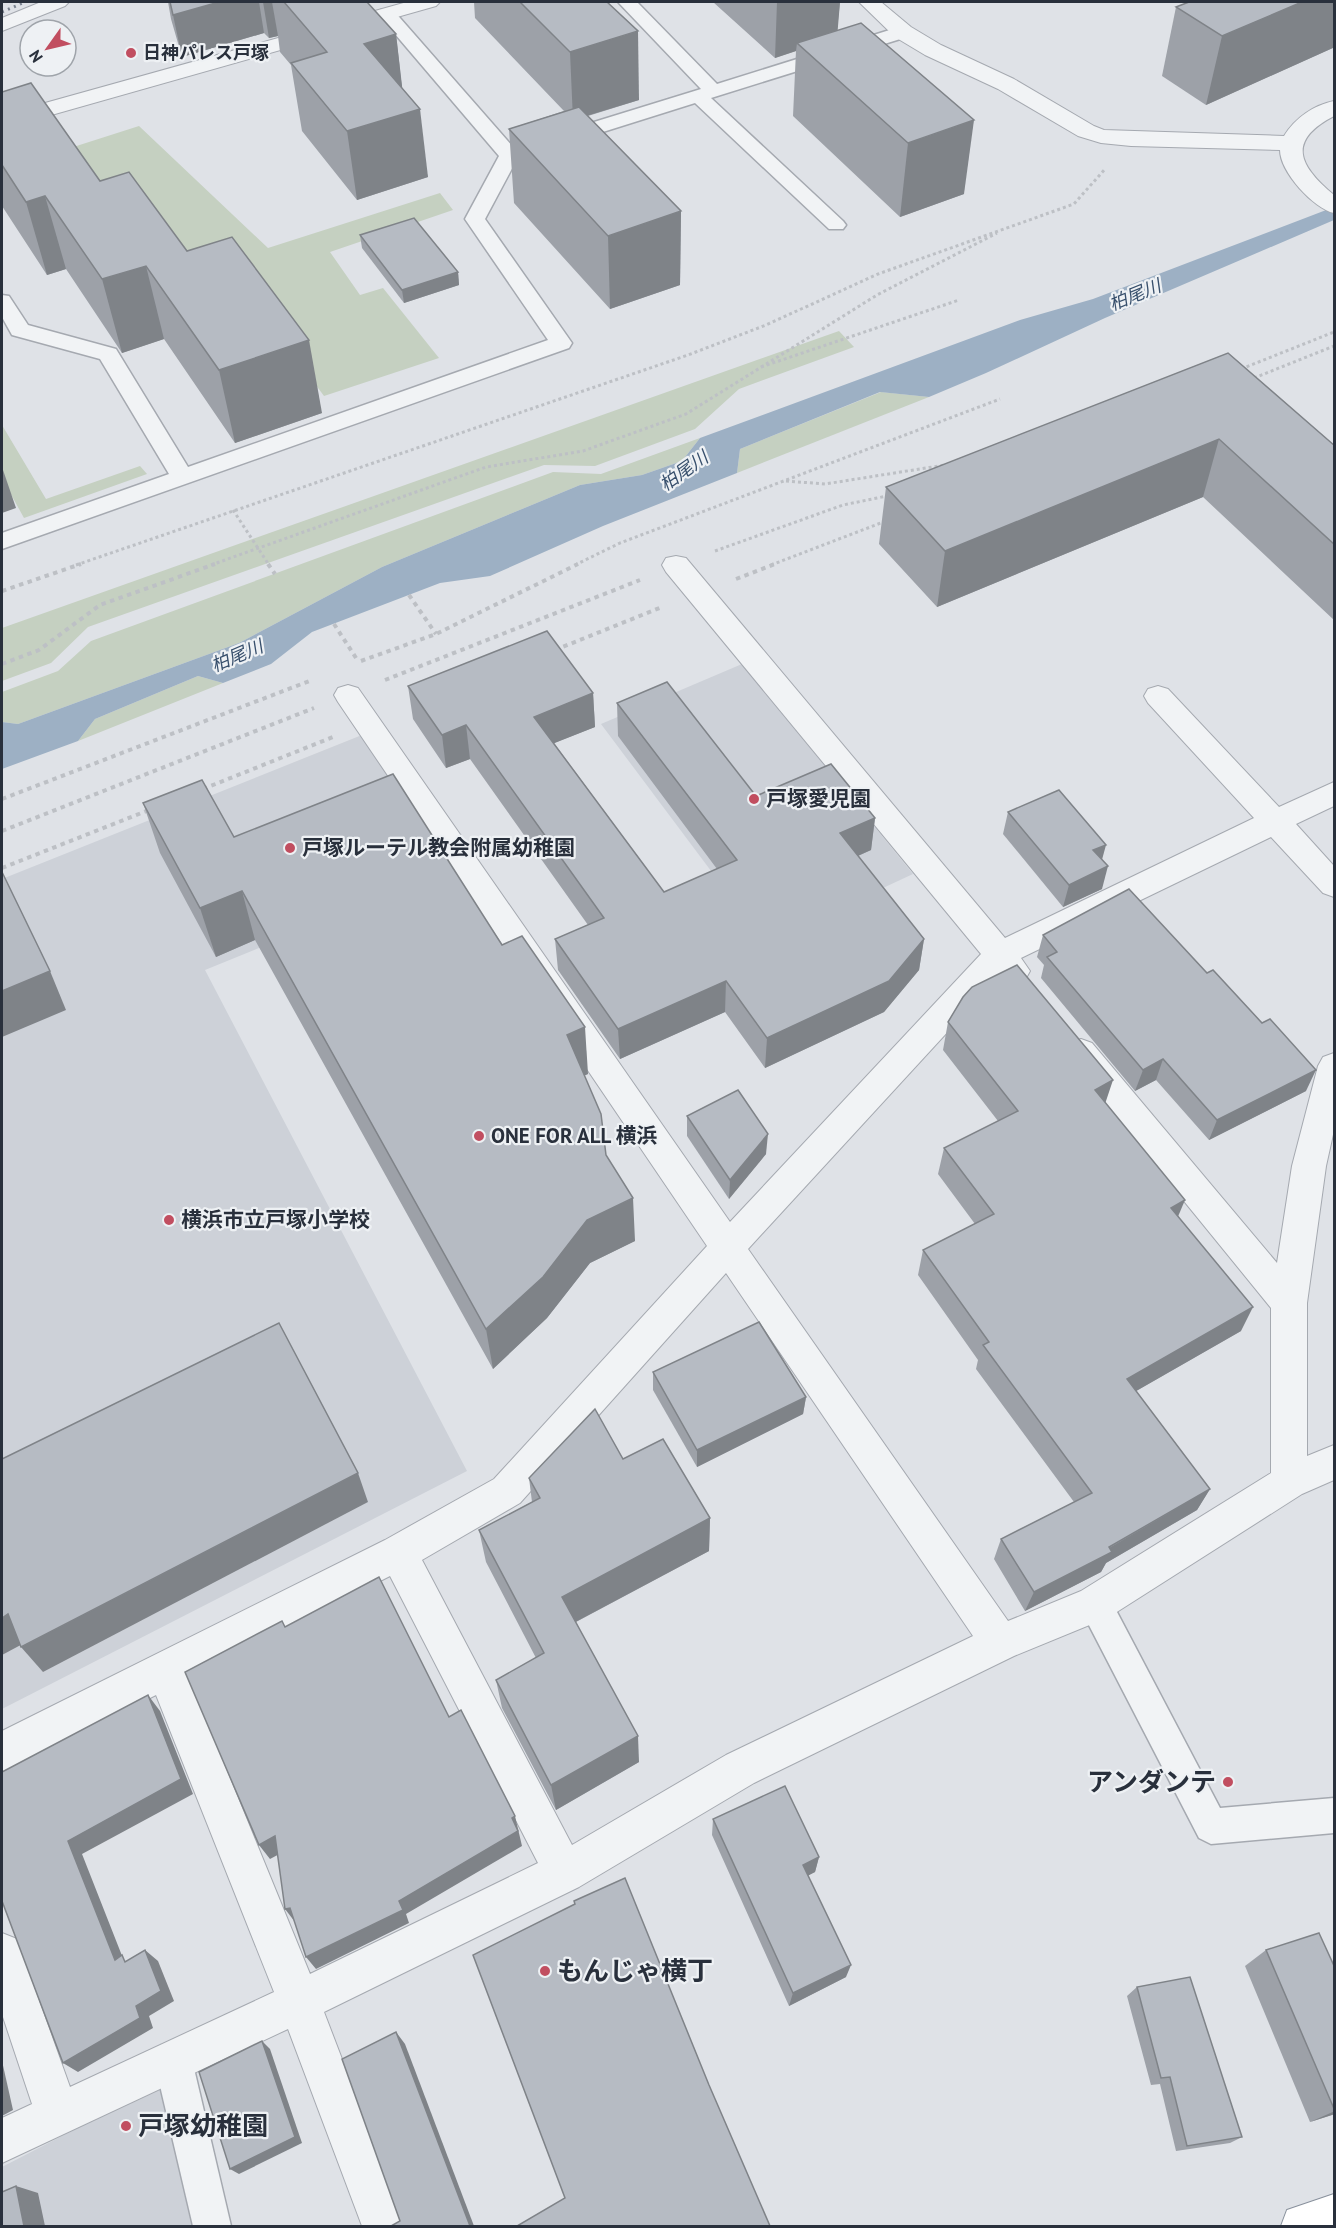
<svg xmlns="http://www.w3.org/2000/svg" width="1336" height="2228" font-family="'PT Sans','Noto Sans JP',sans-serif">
  <rect width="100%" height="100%" fill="#dfe2e7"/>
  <g fill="#cdd1d8">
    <polygon points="742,664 913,874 765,943 601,724"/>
    <polygon points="362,735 452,869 205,970 467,1471 2,1709 2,879"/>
    <polygon points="161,2085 197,2226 2,2226 2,2167"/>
  </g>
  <g fill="#c5d0c1">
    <polygon points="139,126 268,248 440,193 453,210 330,252 360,295 383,288 439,358 324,396 245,289 153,240 64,150"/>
    <polygon points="839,331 854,347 739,389 695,429 595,466 544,465 88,627 51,663 2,681 2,628"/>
    <polygon points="881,392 929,397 737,473 740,449"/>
    <polygon points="2,425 46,499 140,466 147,474 24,518 2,478"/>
    <polygon points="700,438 682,461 642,475 580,485 382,567 239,643 18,724 2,722 2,692 58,671 91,641 553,472 601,474"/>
    <polygon points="198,676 223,683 78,741 95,719"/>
  </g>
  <polygon fill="#9db0c4" points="1334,207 1334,220 1105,318 986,373 929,397 880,392 740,449 737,473 603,526 490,576 440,583 312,632 271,664 223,683 198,676 95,719 78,741 2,769 2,722 18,724 239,643 382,567 580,485 642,475 682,461 700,438 1020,320 1093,299"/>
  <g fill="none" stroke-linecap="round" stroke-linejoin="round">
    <defs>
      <g id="service">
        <polygon points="618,2 637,2 717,84 896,28 910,28 912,32 910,36 711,98 843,221 846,225 843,229 829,229 695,103 517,159 485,219 572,343 569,348 2,549 2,533 169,474 100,359 12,335 2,317 2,295 9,296 28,325 116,349 188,467 548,340 465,219 499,156 378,14 381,10 393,10 513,147 701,89"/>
        <polygon points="1095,1588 1107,1593 1220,1808 1334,1798 1334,1833 1211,1844 1199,1838 1078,1604 1083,1593"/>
        <polygon points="173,2041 186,2047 192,2060 231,2226 193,2226 154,2060 160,2047"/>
      </g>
      <g id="minor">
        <polygon points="41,2 69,2 65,6 2,31 2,18"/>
        <polygon points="407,2 440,2 436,6 2,129 2,115"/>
        <path d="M676 556 686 558 1005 938 1254 818 1148 703 1144 696 1148 689 1158 686 1168 689 1279 807 1334 782V806L1296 824 1334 866V897L1323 893 1271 837 1021 958 1030 971 1025 980C1015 983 1007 985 999 976L748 1249 1008 1621 1081 1591 1271 1473V1308L1070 1061 1065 1052 1070 1043 1081 1039 1092 1043 1277 1263 1292 1166 1318 1066 1323 1057 1334 1053V1130L1326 1166 1307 1303V1456L1334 1445V1480L1302 1494 1109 1617 1014 1656 754 1783 579 1887 324 2012 406 2226H362L288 2029 2 2163V2118L32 2104 2 2014V1933L17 1939 70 2087 274 1992 156 1695 2 1772V1731L385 1540 494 1479 707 1246 338 702 334 695 338 688 348 685 358 688 730 1222 981 954 666 572 662 565 666 558ZM726 1273 973 1636 726 1755 572 1845 422 1560 520 1503ZM390 1576 538 1863 310 1974 189 1678Z"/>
      </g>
      <path id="tertiary" d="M859 2H881L911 27 941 45 1014 79 1094 126 1104 130 1284 136C1295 118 1314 105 1334 101V116C1286 141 1299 166 1334 195V213C1314 209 1280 172 1280 150L1131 146 1101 143 1078 136 998 89 925 55 895 37Z"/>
      <polygon id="trunk" points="1334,2194 1334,2226 1281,2226 1287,2210"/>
    </defs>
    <use href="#service" stroke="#a5a9b0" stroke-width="3"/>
    <use href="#minor" stroke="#a5a9b0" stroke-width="2"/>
    <use href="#tertiary" stroke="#a5a9b0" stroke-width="2"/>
    <use href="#trunk" stroke="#88909c" stroke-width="2"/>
    <g stroke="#bdc0c5" stroke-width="3" stroke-dasharray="3 3" stroke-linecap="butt">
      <polyline points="761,367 959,300"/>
      <polyline points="1241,369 1334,332"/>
      <polyline points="1254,378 1334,346"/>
      <polyline points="786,481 825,484 945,465"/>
      <polyline points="233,510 269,565"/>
      <polyline points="715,551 843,505 887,496"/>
      <polyline points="76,565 688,355 766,325 878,274 1074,204 1105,169"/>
      <polyline points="211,565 486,467 583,451 686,414 877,295 997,233"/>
      <polyline points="575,565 620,543 1000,399"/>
      <polyline points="771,565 886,521"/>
    </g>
    <g stroke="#bdc0c5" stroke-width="4" stroke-dasharray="4.5 4.5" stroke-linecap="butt">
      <polyline points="268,564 275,574"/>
      <polyline points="736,579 775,564"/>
      <polyline points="2,591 81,564"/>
      <polyline points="409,595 436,634"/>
      <polyline points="334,624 358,661"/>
      <polyline points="555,650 662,607"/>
      <polyline points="361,661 436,634 578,564"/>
      <polyline points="2,664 39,650 100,605 215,564"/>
      <polyline points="385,680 640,580"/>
      <polyline points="203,789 333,737"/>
      <polyline points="2,799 312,680"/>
      <polyline points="2,831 314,708"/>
      <polyline points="2,868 149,810"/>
    </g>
    <use href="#service" fill="#f1f3f5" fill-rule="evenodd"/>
    <use href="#minor" fill="#f1f3f5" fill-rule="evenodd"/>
    <use href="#tertiary" fill="#f1f3f5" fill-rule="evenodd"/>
    <use href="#trunk" fill="#fff" fill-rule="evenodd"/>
    <polyline stroke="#7a828f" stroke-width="3" stroke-dasharray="2 4.5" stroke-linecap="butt" points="2,12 25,2"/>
  </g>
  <g fill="#9da1a8">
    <polygon points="168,2 367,2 396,34 402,88 428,177 357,200 302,131 291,65 280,52 278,36 269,38 264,33 182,57 171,19"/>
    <polygon points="474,2 607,2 639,100 588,116 681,211 680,285 610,309 514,203 509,129 564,111 475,18"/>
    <polygon points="713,2 840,2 837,30 964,194 900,217 793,116 796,51 775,58"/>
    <polygon points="1335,2 1335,47 1206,105 1162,76 1176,7"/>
    <polygon points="2,92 100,181 187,251 322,413 235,443 164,339 122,353 66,269 47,275 2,206"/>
    <polygon points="360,235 458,272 459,285 404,303 362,248"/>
    <polygon points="1228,353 1335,446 1335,621 1203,497 937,607 879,544 886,487"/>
    <polygon points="408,686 593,693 595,727 554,743 664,892 717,869 618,736 617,703 756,796 875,818 871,850 858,856 924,939 919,970 884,1012 765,1068 725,1012 620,1059 558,970 555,939 588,925 470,759 446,768 413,719"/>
    <polygon points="143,803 234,837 502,945 588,1074 584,1075 606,1155 635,1241 590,1263 547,1318 493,1369 255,940 216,957 160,853"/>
    <polygon points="1008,812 1102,859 1102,889 1063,907 1003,834"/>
    <polygon points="1043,935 1306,1091 1209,1140 1156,1080 1135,1091 1041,978 1044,965 1037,957"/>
    <polygon points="948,1022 1105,1103 1178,1216 1241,1331 1136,1391 1210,1489 1197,1510 1106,1563 1101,1572 1025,1611 994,1559 1001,1539 1074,1502 976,1369 978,1360 918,1275 923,1250 975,1224 938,1174 944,1148 998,1121 943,1050"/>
    <polygon points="687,1116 766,1154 729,1199 687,1136"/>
    <polygon points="653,1372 806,1397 803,1414 697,1467 653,1390"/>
    <polygon points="623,1459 710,1518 709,1551 576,1622 639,1762 556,1810 502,1708 496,1680 536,1658 486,1562 479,1530 532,1502 529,1478"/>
    <polygon points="713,1819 819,1857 815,1872 808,1875 846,1977 789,2006 712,1835"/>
    <polygon points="1266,1950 1335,1968 1335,2114 1310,2122 1245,1966"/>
    <polygon points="1137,1987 1242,2137 1230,2143 1176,2151 1160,2084 1151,2085 1127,1996"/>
  </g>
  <g fill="#7f8388">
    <polygon points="219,2 259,2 264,33 182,57 173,15"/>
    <polygon points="263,2 272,2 278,36 269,38"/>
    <polygon points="777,2 840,2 837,38 797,43 796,51 775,58"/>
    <polygon points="1302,2 1335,2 1335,47 1206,105 1222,36"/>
    <polygon points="638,31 639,100 573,120 570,52"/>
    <polygon points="396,34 404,103 364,44"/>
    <polygon points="420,109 428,177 357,200 347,131"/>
    <polygon points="974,120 964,194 900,217 908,143"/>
    <polygon points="45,196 66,269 47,275 26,202"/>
    <polygon points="681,211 680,285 610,309 608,236"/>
    <polygon points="146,266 164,339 122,353 102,279"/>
    <polygon points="458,272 459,285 404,303 402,290"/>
    <polygon points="309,340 322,413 235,443 219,370"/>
    <polygon points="1219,439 1203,497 937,607 945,551"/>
    <polygon points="2,467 16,508 2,513"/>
    <polygon points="593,693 595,727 537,750 534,717"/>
    <polygon points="466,725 470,759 446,768 442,735"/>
    <polygon points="875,818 871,850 837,865 840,833"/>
    <polygon points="1106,845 1100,867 1093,850"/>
    <polygon points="1108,866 1102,889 1063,907 1069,885"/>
    <polygon points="242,891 255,940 216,957 200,908"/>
    <polygon points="924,939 919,970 884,1012 765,1068 767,1038"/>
    <polygon points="50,971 66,1010 2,1037 2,991"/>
    <polygon points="726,981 725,1012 620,1059 618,1029"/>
    <polygon points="585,1027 588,1074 570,1082 567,1035"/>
    <polygon points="1163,1059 1156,1080 1135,1091 1143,1070"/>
    <polygon points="1316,1070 1306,1091 1209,1140 1217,1120"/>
    <polygon points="1113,1080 1104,1107 1095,1090"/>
    <polygon points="768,1134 766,1154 729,1199 730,1180"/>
    <polygon points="633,1198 635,1241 590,1263 547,1318 493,1369 486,1329 587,1220"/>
    <polygon points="1185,1200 1174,1226 1171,1208"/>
    <polygon points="1253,1307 1241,1331 1117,1402 1127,1379"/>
    <polygon points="806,1397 803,1414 697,1467 697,1450"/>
    <polygon points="358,1473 368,1502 43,1672 21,1647"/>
    <polygon points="1210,1489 1197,1510 1106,1563 1101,1572 1025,1611 1034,1592"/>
    <polygon points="710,1518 709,1551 566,1627 562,1597"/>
    <polygon points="8,1614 30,1640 2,1655 2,1618"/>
    <polygon points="148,1695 160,1711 193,1794 82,1854 128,1971 115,1960 68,1841"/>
    <polygon points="638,1736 639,1762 556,1810 551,1785"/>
    <polygon points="515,1816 522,1846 406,1914 409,1923 316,1969 306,1957 399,1901"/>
    <polygon points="275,1836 285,1851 270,1859 259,1845"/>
    <polygon points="819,1857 815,1872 800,1880 803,1865"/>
    <polygon points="290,1908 295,1922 285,1909"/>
    <polygon points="145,1950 158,1961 174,2001 149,2016 153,2028 78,2072 63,2063 136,2006"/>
    <polygon points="851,1965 846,1977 789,2006 793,1993"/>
    <polygon points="396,2032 405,2044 474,2226 470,2226"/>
    <polygon points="262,2041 270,2049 302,2143 239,2174 230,2169"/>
    <polygon points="2,2061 13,2110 2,2116"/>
    <polygon points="1335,2111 1335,2114 1310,2122"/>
    <polygon points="16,2186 38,2193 45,2226 24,2226"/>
  </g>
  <g fill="#b6bbc3" stroke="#7f8388" stroke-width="1.5">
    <polygon points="170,2 219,2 173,15"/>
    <polygon points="284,2 367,2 396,34 364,44 420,109 347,131 291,63 327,52"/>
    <polygon points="520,2 607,2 638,31 570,52"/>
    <polygon points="1189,2 1302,2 1222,36 1176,7"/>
    <polygon points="861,23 974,120 908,143 797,43"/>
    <polygon points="31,83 100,181 129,172 187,251 232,237 309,340 219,370 146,266 102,279 45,196 26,202 2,165 2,92"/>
    <polygon points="579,107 681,211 608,236 509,129"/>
    <polygon points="414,218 458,272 402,290 360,235"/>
    <polygon points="1228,353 1335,446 1335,545 1219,439 945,551 886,487"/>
    <polygon points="547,631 593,693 534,717 664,892 737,860 617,703 667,682 756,796 831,764 875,818 840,833 924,939 889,981 767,1038 726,981 618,1029 555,939 604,918 466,725 442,735 408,686"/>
    <polygon points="393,774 502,945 522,936 585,1027 567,1035 601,1114 606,1155 633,1198 587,1220 543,1277 486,1329 242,891 200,908 143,803 202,780 234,837"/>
    <polygon points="1059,790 1106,845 1093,850 1108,866 1069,885 1008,812"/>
    <polygon points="2,872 50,971 2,991"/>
    <polygon points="1129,889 1207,973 1213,970 1262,1023 1270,1019 1316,1070 1217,1120 1163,1059 1143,1070 1047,957 1057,952 1043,935"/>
    <polygon points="1017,965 1113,1080 1095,1090 1185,1200 1171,1208 1253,1307 1127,1379 1210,1489 1109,1547 1112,1552 1034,1592 1001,1539 1092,1493 983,1345 989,1342 923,1250 994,1214 944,1148 1018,1111 948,1022 963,997 972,987"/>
    <polygon points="738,1090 768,1134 730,1180 687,1116"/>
    <polygon points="759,1322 806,1397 697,1450 653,1372"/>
    <polygon points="279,1323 358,1473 21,1647 8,1614 2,1618 2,1459"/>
    <polygon points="595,1409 623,1459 663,1439 710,1518 562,1597 638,1736 551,1785 496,1680 544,1653 479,1530 540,1498 529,1478"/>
    <polygon points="379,1577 449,1717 461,1710 515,1816 512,1818 518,1831 399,1901 403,1910 306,1957 290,1908 285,1909 275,1836 259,1845 185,1672 282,1621 285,1627"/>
    <polygon points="148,1695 181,1779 68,1841 115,1960 122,1955 125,1962 145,1950 161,1991 136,2006 140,2018 63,2063 2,1901 2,1772"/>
    <polygon points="785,1786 819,1857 803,1865 851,1965 793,1993 713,1819"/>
    <polygon points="625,1878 709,2085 770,2226 517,2226 565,2198 473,1955 575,1904 574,1901"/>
    <polygon points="1319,1933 1335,1968 1335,2111 1266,1950"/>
    <polygon points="1190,1977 1242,2137 1187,2146 1170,2077 1161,2078 1137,1987"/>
    <polygon points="396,2032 470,2226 391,2226 400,2221 342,2059"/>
    <polygon points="262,2041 295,2137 230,2169 199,2072"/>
    <polygon points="16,2186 24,2226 2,2226 2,2192"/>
  </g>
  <g fill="#c14e60" stroke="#eef1f4" stroke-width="2">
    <circle cx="131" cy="53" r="6"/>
    <circle cx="754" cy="799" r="6"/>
    <circle cx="290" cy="848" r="6"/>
    <circle cx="479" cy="1136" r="6"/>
    <circle cx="169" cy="1220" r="6"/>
    <circle cx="1228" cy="1782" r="6"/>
    <circle cx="545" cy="1971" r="6"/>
    <circle cx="126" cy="2126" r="6"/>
  </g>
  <g text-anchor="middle" stroke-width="4.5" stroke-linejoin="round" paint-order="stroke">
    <g font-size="18" font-weight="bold" fill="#29303c" stroke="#eef1f4" text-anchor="start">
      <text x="143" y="59">日神パレス戸塚</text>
    </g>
    <g font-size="18" font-style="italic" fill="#374f6c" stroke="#eef1f4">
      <text transform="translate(1135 295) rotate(-22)" y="6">柏尾川</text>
      <text transform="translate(684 471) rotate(-35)" y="6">柏尾川</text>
      <text transform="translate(237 656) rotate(-23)" y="6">柏尾川</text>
    </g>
    <g font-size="21" font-weight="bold" fill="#29303c" stroke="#eef1f4" text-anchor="start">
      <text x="766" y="806">戸塚愛児園</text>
      <text x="302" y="855">戸塚ルーテル教会附属幼稚園</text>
      <text x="491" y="1143">ONE FOR ALL 横浜</text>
      <text x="181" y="1227">横浜市立戸塚小学校</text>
    </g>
    <g font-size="26" font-weight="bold" fill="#29303c" stroke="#eef1f4" text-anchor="start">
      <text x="1216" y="1791" text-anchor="end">アンダンテ</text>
      <text x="557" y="1980">もんじゃ横丁</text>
      <text x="138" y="2135">戸塚幼稚園</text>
    </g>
  </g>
  <rect width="1336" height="2228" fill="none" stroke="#29303c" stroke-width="6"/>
  <g transform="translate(48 48) rotate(236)"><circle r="28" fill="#eef1f4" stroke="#9fa4aa" stroke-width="1.5"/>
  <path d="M0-4.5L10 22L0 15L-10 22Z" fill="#c14e60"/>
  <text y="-9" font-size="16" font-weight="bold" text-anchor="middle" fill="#29303c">N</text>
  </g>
</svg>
